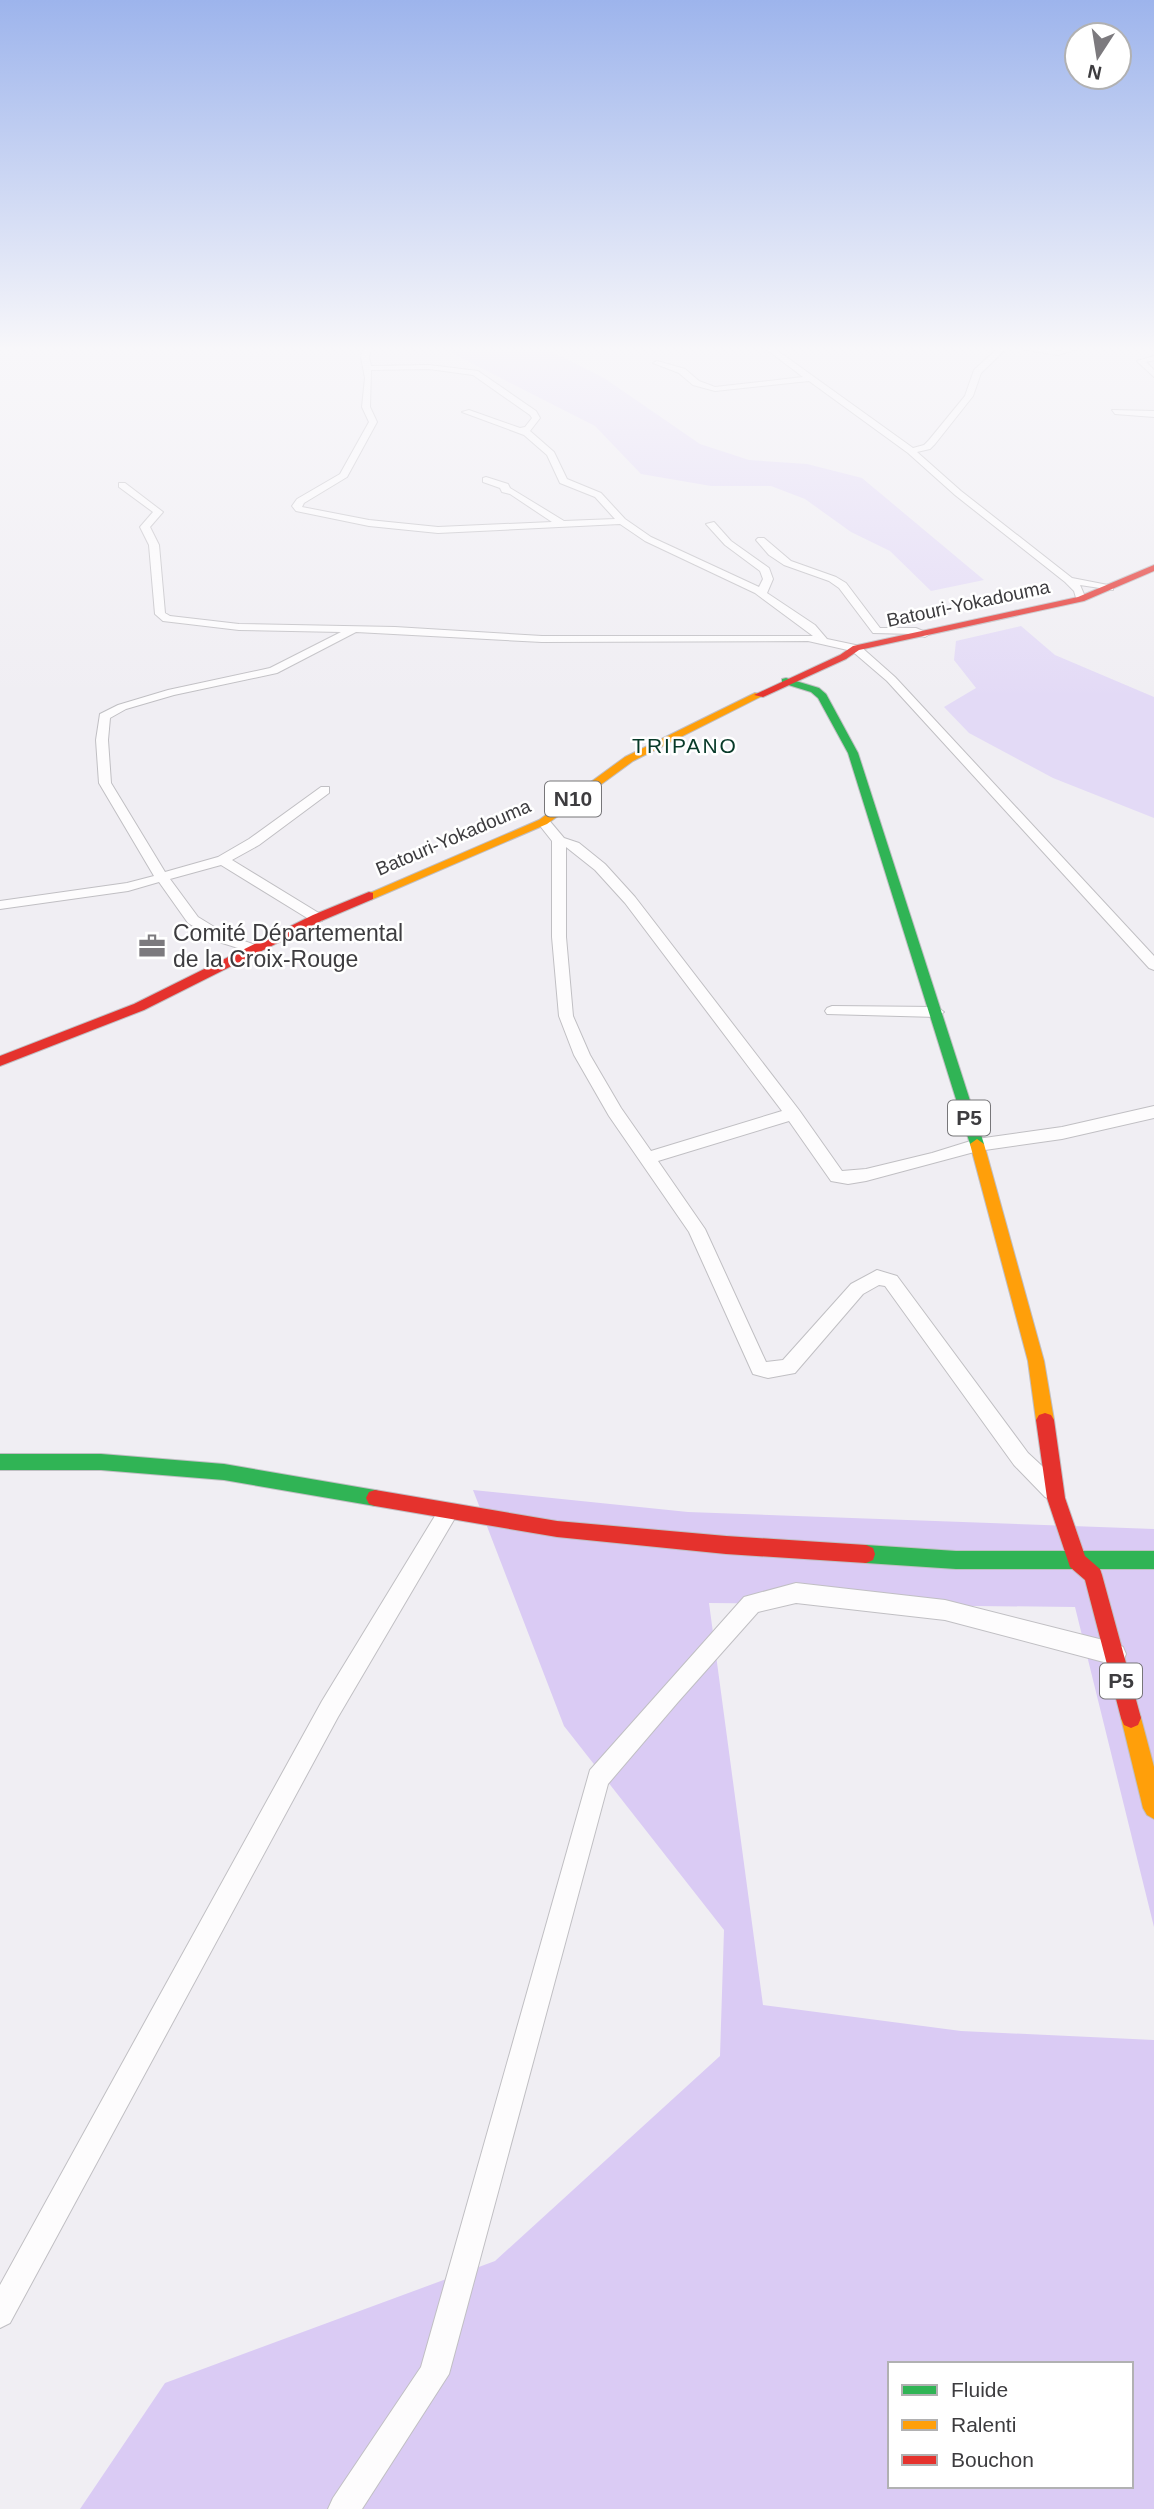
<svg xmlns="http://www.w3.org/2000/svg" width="1154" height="2509" font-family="Arial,sans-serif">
  <rect width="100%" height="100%" fill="#f0eef3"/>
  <g fill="#e3daf6">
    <polygon points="438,346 541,346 604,378 700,444 749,460 807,464 862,478 984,580 931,591 890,551 851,532 805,499 771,486 711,486 641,474 595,426"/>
    <polygon points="1021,626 1055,655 1154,697 1154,818 1053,778 969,733 944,707 976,688 954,660 956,641"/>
  </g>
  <path fill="#dacbf4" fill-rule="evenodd" d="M473 1490 688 1512 1154 1529V1927L1075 1607 709 1603 763 2005 961 2031 1154 2040V2509H80L165 2383 495 2261 720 2056 724 1930 564 1726ZM890 2364H1131V2486H890Z"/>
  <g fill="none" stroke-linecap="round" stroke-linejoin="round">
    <defs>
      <g id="street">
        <path d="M364 346H372L369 357 371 366 429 365 478 371 536 411 540 418 530 431 554 452 567 479 601 493 625 519 651 537 759 587 763 579 760 571 725 545 706 524 714 522 731 541 769 568 773 579 767 593 815 625 827 639 860 646 895 677 1154 956V970L1149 968 887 681 852 651 808 641 542 642 356 632 277 673 174 695 126 709 110 718 108 740 111 783 165 872 218 857 249 839 321 787H329V793L259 845 232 860 322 915V921H312L221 865 170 879 198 917 229 936 259 946V952L254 953 219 942 188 923 159 882 128 891 0 909V901L127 883 154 876 99 783 96 740 100 714 118 705 168 690 270 668 341 632 239 630 163 621 155 614 149 545 140 527 153 512 119 487V483H125L163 512 150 527 159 545 165 613 170 616 239 624 395 627 542 636H813L755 593 645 541 620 524 438 533 369 526 296 511 292 506 297 499 340 474 369 422 362 407 365 378 361 357ZM429 369 473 375 530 415 532 418 525 427 520 428 469 410 462 412 524 435 547 455 560 483 595 497 615 519 564 521 510 488 508 484 486 477 483 478V482L500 488 502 492 510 494 552 522 438 527 369 520 302 507 304 503 347 477 377 422 370 407 371 370Z"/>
        <polygon points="762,346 771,346 913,448 924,445 929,440 965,396 974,370 1000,346 1028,346 1058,351 1087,346 1058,355 1008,347 981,373 973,396 935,444 930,449 917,452 961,491 1072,578 1113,586 1113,590 1080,585 1086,599 1077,601 1074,591 1065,582 955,495 908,453 809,381 715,391 693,385 679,373 653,363 657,361 685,369 699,381 715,387 803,377"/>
        <polygon points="1154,356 1154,360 1146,362 1154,370 1154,377 1137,361"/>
        <polygon points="1112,410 1154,411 1154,417 1115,414"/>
        <polygon points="758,538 764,538 791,561 836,577 846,583 880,628 916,628 930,634 925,637 915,634 873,633 839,588 829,581 784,565 769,555 756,540"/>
        <path d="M543 818 548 819 564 838 579 843 605 864 635 897 799 1110 842 1171 866 1169 932 1153 977 1139 1062 1127 1154 1106V1118L1062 1139 978 1151 866 1181 848 1184 831 1181 789 1121 658 1161 705 1229 766 1362 783 1360 851 1284 877 1270 897 1276 1028 1453 1055 1478 1062 1491 1059 1497 1052 1500 1045 1497 1014 1465 885 1286 879 1285 863 1294 795 1373 768 1378 753 1374 689 1232 609 1116 574 1055 559 1016 552 937V841L537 822ZM566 847 595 870 625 903 782 1111 651 1151 621 1108 590 1055 573 1016 566 937Z"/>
        <polygon points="832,1006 937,1007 944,1012 937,1017 827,1014 825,1011 827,1008"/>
        <polygon points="448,1503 455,1506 458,1512 455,1518 338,1717 10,2323 0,2328 0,2285 322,1701 441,1506"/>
        <polygon points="796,1583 945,1600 1115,1643 1123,1647 1126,1654 1123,1661 1115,1665 945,1620 796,1603 758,1612 678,1702 608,1784 449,2374 362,2509 328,2509 333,2498 421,2367 590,1770 744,1597"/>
      </g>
      <g id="fast">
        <polygon points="786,678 819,688 826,694 858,753 984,1144 982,1148 972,1148 970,1144 848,753 818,698 811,692 782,683 782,679"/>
        <polygon points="0,1454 101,1454 224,1464 375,1490 381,1492 384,1498 381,1504 375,1506 224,1480 101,1470 0,1470"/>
        <polygon points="866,1545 956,1551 1154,1551 1154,1569 956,1569 866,1563 859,1560 857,1554 859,1548"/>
      </g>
      <g id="slow">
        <polygon points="755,693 764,695 633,761 547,824 373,899 369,900 363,896 539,820 625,757"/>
        <polygon points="977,1139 984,1144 1044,1361 1054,1420 1051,1425 1045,1427 1039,1425 1036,1420 1028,1361 970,1144"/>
        <polygon points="1131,1708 1138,1711 1141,1718 1154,1767 1154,1819 1147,1815 1143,1808 1121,1718 1124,1711"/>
      </g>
      <g id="jam">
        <polygon points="1154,565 1154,571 1084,601 859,650 846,659 763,697 754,695 840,655 853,646 1078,597"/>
        <polygon points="369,892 373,893 373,899 321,921 144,1010 0,1066 0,1056 134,1004 313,915"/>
        <polygon points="1045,1413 1051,1415 1054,1420 1065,1498 1085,1556 1100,1569 1102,1575 1141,1718 1138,1725 1131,1728 1124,1725 1121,1718 1085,1580 1070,1567 1047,1498 1036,1420 1039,1415"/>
        <polygon points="375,1490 557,1521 726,1536 866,1545 873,1548 875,1554 873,1560 866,1563 726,1554 557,1537 375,1506 369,1504 366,1498 369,1492"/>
      </g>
    </defs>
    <use href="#street" stroke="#c0bfc3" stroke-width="2"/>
    <use href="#fast" stroke="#c0bfc3" stroke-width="2"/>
    <use href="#slow" stroke="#c0bfc3" stroke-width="2"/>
    <use href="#jam" stroke="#c0bfc3" stroke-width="2"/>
    <use href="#street" fill="#fdfcfd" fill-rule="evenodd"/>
    <use href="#fast" fill="#30b455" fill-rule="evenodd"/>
    <use href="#slow" fill="#ff9f0a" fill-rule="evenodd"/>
    <use href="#jam" fill="#e5322d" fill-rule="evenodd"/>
  </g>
  <linearGradient id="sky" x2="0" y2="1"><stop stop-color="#9db4ec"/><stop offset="0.5" stop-color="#f8f7fa"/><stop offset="1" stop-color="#f8f7fa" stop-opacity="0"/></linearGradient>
  <rect width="1154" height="698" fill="url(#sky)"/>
  <defs>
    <symbol id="office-bare" viewBox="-9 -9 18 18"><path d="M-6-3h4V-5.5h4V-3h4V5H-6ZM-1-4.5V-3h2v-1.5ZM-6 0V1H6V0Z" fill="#7c7a7e" stroke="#fff" stroke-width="2.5" paint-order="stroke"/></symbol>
  </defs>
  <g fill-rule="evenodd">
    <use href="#office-bare" x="133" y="927" width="38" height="38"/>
  </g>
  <g text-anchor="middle" stroke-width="5" stroke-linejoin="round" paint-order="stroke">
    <g font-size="19" fill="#3d3c3f" stroke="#fff">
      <text transform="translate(968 603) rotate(-12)" y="7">Batouri-Yokadouma</text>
      <text transform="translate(453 837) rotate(-23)" y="7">Batouri-Yokadouma</text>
    </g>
    <g font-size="21" letter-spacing="2" fill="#083a29" stroke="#fff">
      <text x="685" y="753">TRIPANO</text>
    </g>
    <g fill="#fff" stroke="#777679" stroke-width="2">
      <rect x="545" y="781.5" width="56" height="35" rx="5"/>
      <rect x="948" y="1100.5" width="42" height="35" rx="5"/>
      <rect x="1100" y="1663.5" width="42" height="35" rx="5"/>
    </g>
    <g font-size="21" font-weight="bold" fill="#3d3c3f">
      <text x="573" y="806">N10</text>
      <text x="969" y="1125">P5</text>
      <text x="1121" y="1688">P5</text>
    </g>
    <g font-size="23" fill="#3d3c3f" stroke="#fff" text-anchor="start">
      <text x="173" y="941">Comité Départemental<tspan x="173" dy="26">de la Croix-Rouge</tspan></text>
    </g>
  </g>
  <rect x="888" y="2362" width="245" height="126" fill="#ffffff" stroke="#b1b1b2" stroke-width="2"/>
  <rect x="902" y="2385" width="35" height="10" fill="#30b455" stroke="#b1b1b2" stroke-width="2"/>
  <text x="951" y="2397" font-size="21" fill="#3d3c3f">Fluide</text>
  <rect x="902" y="2420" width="35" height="10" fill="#ff9f0a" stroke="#b1b1b2" stroke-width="2"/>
  <text x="951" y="2432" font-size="21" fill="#3d3c3f">Ralenti</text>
  <rect x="902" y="2455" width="35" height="10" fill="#e5322d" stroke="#b1b1b2" stroke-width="2"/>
  <text x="951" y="2467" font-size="21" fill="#3d3c3f">Bouchon</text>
  <g transform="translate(1098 56) rotate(192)"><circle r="33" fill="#ffffff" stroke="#b1b1b2" stroke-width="2"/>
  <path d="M0-5L12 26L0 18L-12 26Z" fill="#7c7a7e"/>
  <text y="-10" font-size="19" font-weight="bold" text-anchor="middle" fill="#3d3c3f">N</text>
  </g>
</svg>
